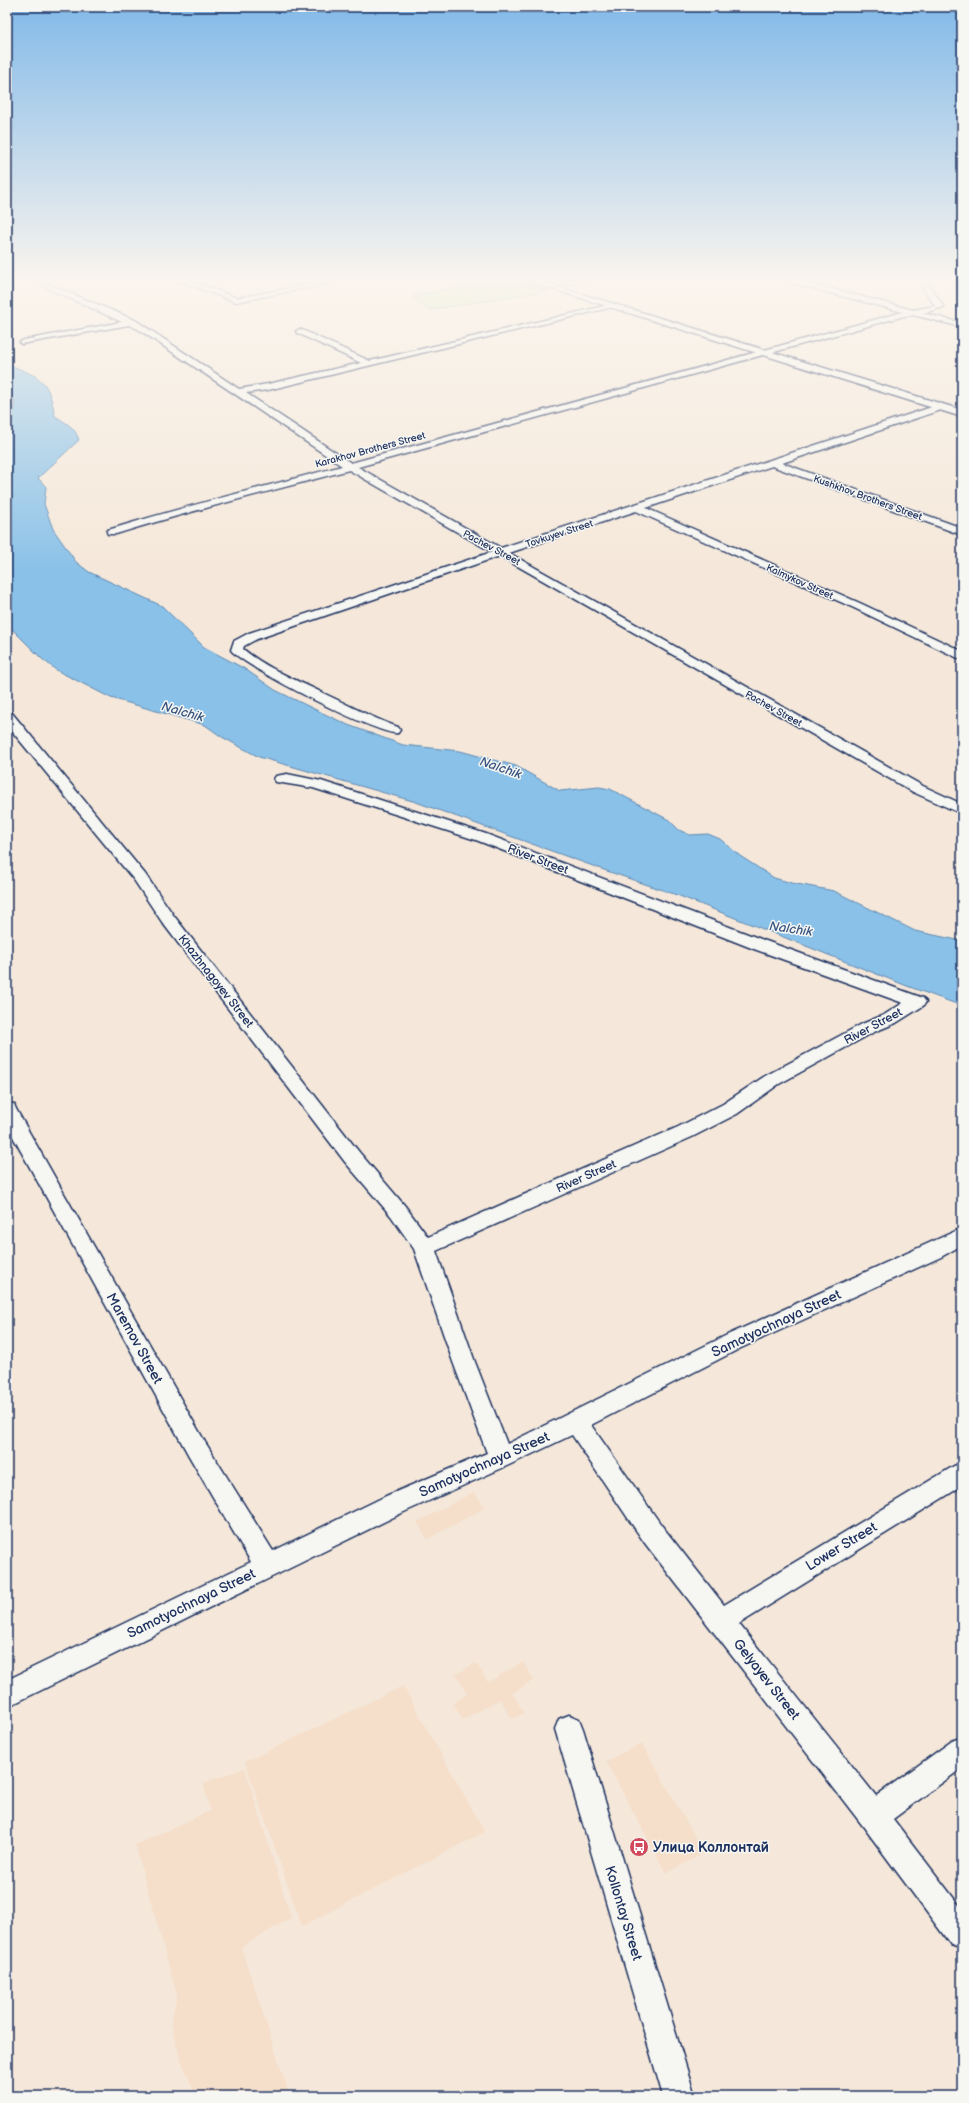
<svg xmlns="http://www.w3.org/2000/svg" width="969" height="2103" font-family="'Balsamiq Sans',sans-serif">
  <rect width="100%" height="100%" fill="#f5e8da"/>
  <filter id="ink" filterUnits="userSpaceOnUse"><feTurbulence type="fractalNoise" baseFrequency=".025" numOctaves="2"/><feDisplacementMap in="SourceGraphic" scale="8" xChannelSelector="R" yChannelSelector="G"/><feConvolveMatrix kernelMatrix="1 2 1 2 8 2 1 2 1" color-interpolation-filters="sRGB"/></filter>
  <g filter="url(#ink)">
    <g fill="#f5deca">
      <polygon points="474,1492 485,1508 427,1539 417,1522"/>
      <polygon points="523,1662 534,1680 512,1693 524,1713 512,1719 500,1699 463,1720 453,1703 467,1694 456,1674 476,1663 488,1682"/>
      <polygon points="403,1686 485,1832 302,1926 245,1762"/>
      <polygon points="642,1743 704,1853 666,1873 606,1761"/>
      <polygon points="245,1768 291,1918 241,1947 290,2096 196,2096 179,2055 171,2023 177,1995 135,1845 210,1811 203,1783"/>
    </g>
    <polygon fill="#b9e6a4" stroke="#6a8a81" points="515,281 549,291 428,310 412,296 437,291"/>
    <path fill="#8ac1e8" stroke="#5e87b1" d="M7 364C42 378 48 378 55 416 66 423 75 427 79 440L38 478 46 487 44 504 53 529 76 562 89 572 162 606 204 647 245 669 275 690 310 707 348 725 403 745 460 751 516 766 560 791 599 787 610 789 669 820 679 830 690 835 708 834 720 839 740 856 774 878 792 883 834 891 915 931 962 941V1006L907 986 677 895 604 870 416 802 259 757 222 737 205 725 111 698 56 670 41 658 7 624V415L14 408 15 401 7 391Z"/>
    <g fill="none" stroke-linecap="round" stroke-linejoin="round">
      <defs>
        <g id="minor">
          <path d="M25 278H33L135 320 239 389 268 384 361 363 297 333 296 331 300 329 370 361 613 304 617 306 268 390 246 393 351 463 903 312 780 280V278H790L913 310 935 306 917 278H924L944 307 923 313 962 323V327L913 315 904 316 358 467 501 548 938 405H944V409L782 463 962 528V535L772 466 646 508 862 604 962 651V660L854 608 636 511 509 553 923 786 962 804V814L913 792 500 556 257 639 244 646 243 649C267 669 297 680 325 694 349 705 372 718 398 727L400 730 398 733C381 737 242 666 231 650L234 641 249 633 492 552 349 470C271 491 193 510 116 534H108L107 532 108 530C185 506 264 487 342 466L138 329 129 325 21 344 20 342 24 340 122 322Z"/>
          <polygon points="172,278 182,278 237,298 344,278 357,278 236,302"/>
          <polygon points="583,278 597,278 548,288 544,286"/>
          <polygon points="7,712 12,713 145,874 174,916 359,1152 405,1206 428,1237 678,1127 723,1104 765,1076 862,1024 884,1015 903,1003 754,949 476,840 313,788 276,782 274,779 276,776 287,774 321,781 486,834 766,941 923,998 926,1002 923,1006 896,1023 874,1032 779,1084 737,1114 692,1137 436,1251 475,1362 507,1444 725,1336 962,1228 962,1245 941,1257 741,1348 591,1425 662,1526 724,1605 954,1466 962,1463 962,1486 739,1624 876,1796 952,1741 962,1737 962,1768 893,1819 962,1909 962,1949 951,1945 863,1826 644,1542 572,1435 509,1465 404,1512 7,1707 7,1680 251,1562 189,1456 7,1126 7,1103 14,1104 16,1109 205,1442 273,1551 386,1496 487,1453 453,1362 414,1249 391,1216 345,1162 162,922 134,880 7,725"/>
          <polygon points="569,1715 579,1719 583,1729 695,2096 663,2096 555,1729 559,1719"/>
        </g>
        <polygon id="tertiary" points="517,278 529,278 962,410 962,417"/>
      </defs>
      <use href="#minor" stroke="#1b2f5e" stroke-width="3"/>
      <use href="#tertiary" stroke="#1b2f5e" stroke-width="3"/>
      <use href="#minor" fill="#f6f6f2" fill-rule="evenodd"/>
      <use href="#tertiary" fill="#f6f6f2" fill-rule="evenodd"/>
    </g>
  </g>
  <linearGradient id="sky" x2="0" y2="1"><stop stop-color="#82b9e8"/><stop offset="0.49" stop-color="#faf5ee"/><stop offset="1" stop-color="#faf5ee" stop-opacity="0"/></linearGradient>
  <rect width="969" height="572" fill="url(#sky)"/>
  <defs>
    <symbol id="bus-disc" viewBox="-11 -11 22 22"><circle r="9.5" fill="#d1495b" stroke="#f6f6f2"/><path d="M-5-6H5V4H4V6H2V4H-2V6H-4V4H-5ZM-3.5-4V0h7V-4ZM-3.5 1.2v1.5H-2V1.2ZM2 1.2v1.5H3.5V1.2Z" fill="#fff"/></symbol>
  </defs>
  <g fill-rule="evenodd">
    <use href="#bus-disc" x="628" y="1836" width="22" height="22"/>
  </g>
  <g text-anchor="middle" stroke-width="3" stroke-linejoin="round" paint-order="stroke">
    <g font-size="10" fill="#1b2f5e" stroke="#f6f6f2">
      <text transform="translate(370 449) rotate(-15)" y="4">Karakhov Brothers Street</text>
      <text transform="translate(868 497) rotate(20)" y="4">Kushkhov Brothers Street</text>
      <text transform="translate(559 533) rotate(-18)" y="4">Tovkuyev Street</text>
      <text transform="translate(492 547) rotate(28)" y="4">Pachev Street</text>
      <text transform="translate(800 581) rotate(24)" y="4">Kalmykov Street</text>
      <text transform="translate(774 708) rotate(29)" y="4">Pachev Street</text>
    </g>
    <g font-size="12" fill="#1b2f5e" stroke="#f6f6f2">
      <text transform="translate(538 859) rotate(21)" y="4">River Street</text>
      <text transform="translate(216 981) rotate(52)" y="4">Khazhnagoyev Street</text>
      <text transform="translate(873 1026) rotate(-28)" y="4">River Street</text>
      <text transform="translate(586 1176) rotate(-24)" y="4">River Street</text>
    </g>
    <g font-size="13" font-style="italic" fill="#375480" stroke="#f6f6f2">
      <text transform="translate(183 711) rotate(16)" y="5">Nalchik</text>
      <text transform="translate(501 767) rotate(19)" y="5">Nalchik</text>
      <text transform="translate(791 928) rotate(8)" y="5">Nalchik</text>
    </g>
    <g font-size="14" fill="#1b2f5e" stroke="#f6f6f2">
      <text transform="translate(776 1323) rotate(-25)" y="5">Samotyochnaya Street</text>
      <text transform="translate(135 1338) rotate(61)" y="5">Maremov Street</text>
      <text transform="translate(484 1464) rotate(-24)" y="5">Samotyochnaya Street</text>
      <text transform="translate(841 1546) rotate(-31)" y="5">Lower Street</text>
      <text transform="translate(191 1603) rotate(-26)" y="5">Samotyochnaya Street</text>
      <text transform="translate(767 1679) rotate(52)" y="5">Gelyayev Street</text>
      <text transform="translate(624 1913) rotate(73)" y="5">Kollontay Street</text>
    </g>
    <g font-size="14" font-weight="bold" fill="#1b2f5e" stroke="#f6f6f2" text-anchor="start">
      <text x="653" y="1852">Улица Коллонтай</text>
    </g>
  </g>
  <rect width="969" height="2103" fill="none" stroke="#f6f6f2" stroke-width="24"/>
  <rect x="12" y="12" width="945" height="2079" fill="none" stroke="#1b2f5e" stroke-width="1.5" filter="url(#ink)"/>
</svg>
